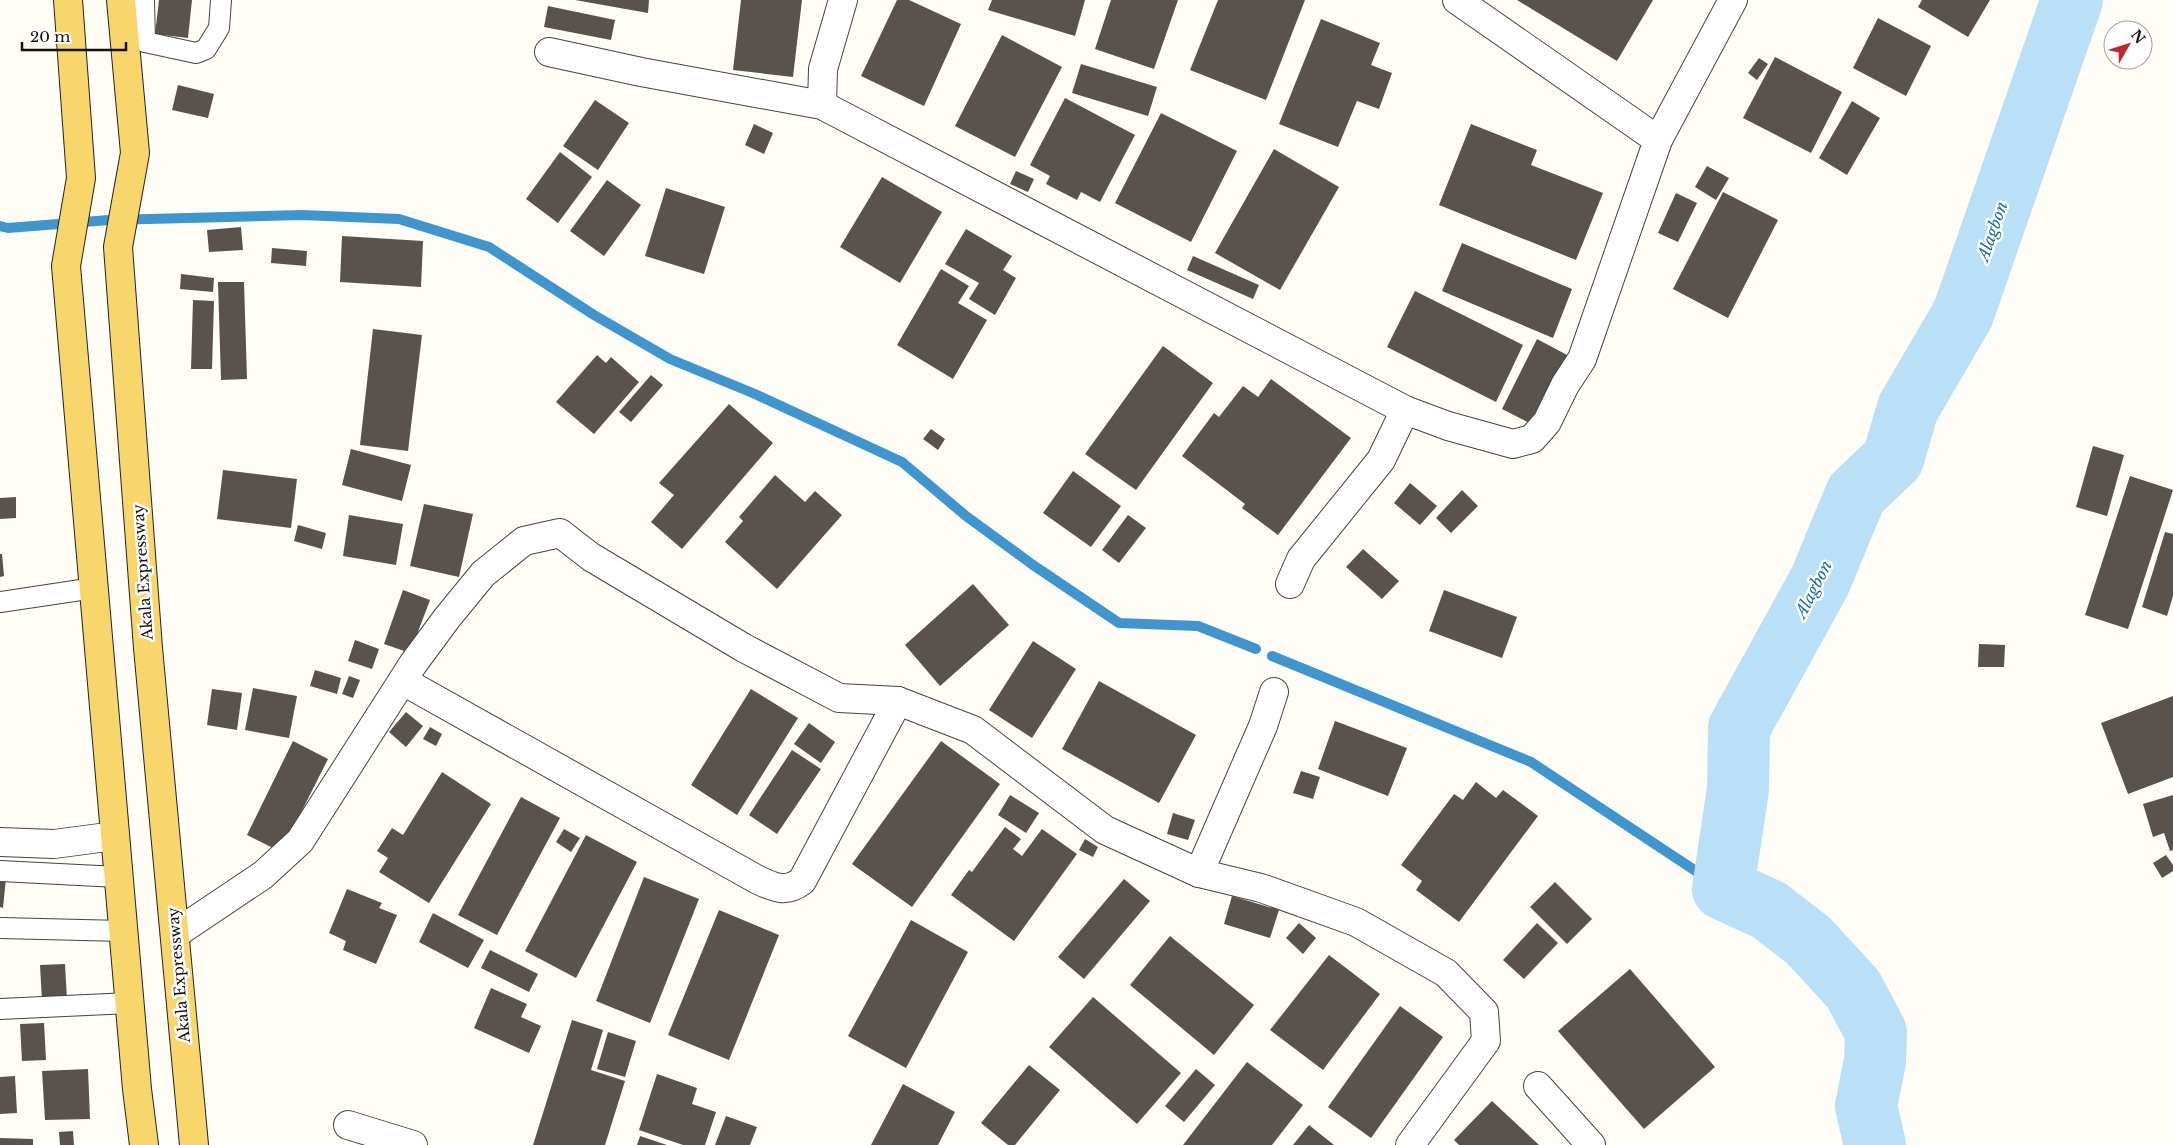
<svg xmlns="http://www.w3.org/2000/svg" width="2173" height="1145" font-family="'Libre Baskerville',serif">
  <rect width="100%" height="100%" fill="#fffdf5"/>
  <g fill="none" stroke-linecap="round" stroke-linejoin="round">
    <g stroke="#3f96cf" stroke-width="10">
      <polyline points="0,226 8,228 109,220 302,215 399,219 489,247 594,315 670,359 755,394 902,462 966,516 1033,565 1119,623 1198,626 1256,649"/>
      <polyline points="1272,656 1531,762 1723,889"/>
    </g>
    <polyline stroke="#b9e0f7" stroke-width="62" points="1875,1145 1866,1106 1875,1061 1876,1032 1853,989 1809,941 1769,910 1723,889 1738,789 1739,728 1820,581 1856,494 1893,459 1908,408 1963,314 2072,0"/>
  </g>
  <g fill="#5a524d">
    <polygon points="159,0 192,0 188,38 155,34"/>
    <polygon points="575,0 649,0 648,13"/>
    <polygon points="741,0 802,0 793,77 733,70"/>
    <polygon points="897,0 909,0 961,24 924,106 861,76"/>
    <polygon points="992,0 1085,0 1075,36 988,10"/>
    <polygon points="1111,0 1178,0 1154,69 1095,49"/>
    <polygon points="1218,0 1305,0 1266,100 1190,70"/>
    <polygon points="1517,0 1653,0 1617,61"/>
    <polygon points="1922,0 1990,0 1968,37 1918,7"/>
    <polygon points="548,6 615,20 611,40 544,27"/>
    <polygon points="1878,18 1931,46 1906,96 1853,68"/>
    <polygon points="1321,19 1380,43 1371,65 1392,73 1379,109 1357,101 1338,147 1279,124"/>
    <polygon points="1002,35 1062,67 1015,157 955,126"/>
    <polygon points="1775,57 1842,92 1811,153 1743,118"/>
    <polygon points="1759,58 1768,64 1757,80 1748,73"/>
    <polygon points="1081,64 1157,87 1148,116 1072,93"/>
    <polygon points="178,85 214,94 208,118 172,110"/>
    <polygon points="1065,98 1135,135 1100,202 1081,192 1077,200 1046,184 1050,176 1030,165"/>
    <polygon points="595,100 629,123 598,170 563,146"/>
    <polygon points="1852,101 1880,118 1847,175 1819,158"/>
    <polygon points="1161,113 1237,151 1191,242 1115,203"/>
    <polygon points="754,124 773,133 764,154 745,145"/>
    <polygon points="1471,124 1537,150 1531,165 1603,193 1576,260 1439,205"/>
    <polygon points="1274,149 1339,187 1280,290 1215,253"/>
    <polygon points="560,152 592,177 558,223 526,199"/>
    <polygon points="1707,166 1729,178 1716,200 1695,187"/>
    <polygon points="1016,171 1034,179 1028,192 1010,184"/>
    <polygon points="882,177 942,212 900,283 840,247"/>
    <polygon points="607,180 641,205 604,256 570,231"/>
    <polygon points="666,188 725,207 704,274 645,256"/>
    <polygon points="1723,192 1778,220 1728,318 1673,289"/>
    <polygon points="1676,193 1697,203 1678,242 1658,233"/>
    <polygon points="241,227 243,250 209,252 207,230"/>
    <polygon points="966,229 1012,256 1003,270 1016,278 995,315 969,299 979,283 945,264"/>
    <polygon points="342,236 423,241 421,287 340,282"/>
    <polygon points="1462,243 1572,289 1553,338 1442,291"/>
    <polygon points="272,248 307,251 306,266 271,263"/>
    <polygon points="1193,256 1259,285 1253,299 1187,270"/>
    <polygon points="941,269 969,286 958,303 987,320 953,379 897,345"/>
    <polygon points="181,274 214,278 213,292 180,289"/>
    <polygon points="218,282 244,282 247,379 221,380"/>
    <polygon points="1415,291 1523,345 1496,402 1387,347"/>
    <polygon points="193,300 214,301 212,369 191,369"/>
    <polygon points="373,329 422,335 408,451 360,445"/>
    <polygon points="1537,339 1569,356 1535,426 1502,409"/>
    <polygon points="1163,346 1213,383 1136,490 1085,454"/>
    <polygon points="597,355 606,363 611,357 639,382 594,434 556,402"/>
    <polygon points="651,375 663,385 631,422 619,412"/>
    <polygon points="1271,379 1351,438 1278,535 1242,508 1245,504 1182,456 1214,413 1219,417 1243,386 1258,397"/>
    <polygon points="729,404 773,443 682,549 651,522 674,495 659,483"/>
    <polygon points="931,429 945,439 938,450 923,439"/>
    <polygon points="2093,446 2124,455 2107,516 2076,507"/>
    <polygon points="351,449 411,465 402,501 342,485"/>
    <polygon points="223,470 297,479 291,528 217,519"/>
    <polygon points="1073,471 1121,506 1091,547 1043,513"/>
    <polygon points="775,475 805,502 815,491 842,515 777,589 725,542 743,521 739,517"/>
    <polygon points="2130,476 2173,490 2128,629 2085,615"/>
    <polygon points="1410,483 1437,506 1420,525 1394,503"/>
    <polygon points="1462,490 1478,506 1451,533 1436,518"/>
    <polygon points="16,497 16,518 0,519 0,498"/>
    <polygon points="424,504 473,514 459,577 410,566"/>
    <polygon points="349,515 403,524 396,565 343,556"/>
    <polygon points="1128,515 1146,528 1119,563 1102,550"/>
    <polygon points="298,525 326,533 322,549 294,541"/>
    <polygon points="2165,532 2173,534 2173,596 2167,616 2142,607"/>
    <polygon points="1363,549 1399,581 1382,599 1346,567"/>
    <polygon points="0,554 2,554 4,576 0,577"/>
    <polygon points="973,584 1009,625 940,686 905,645"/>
    <polygon points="403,590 430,600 410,653 384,644"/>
    <polygon points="1444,590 1517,617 1502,658 1429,631"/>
    <polygon points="355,640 379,649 372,669 348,661"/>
    <polygon points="1033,641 1076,669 1032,738 989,710"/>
    <polygon points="1979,644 2005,645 2004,667 1978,667"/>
    <polygon points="315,670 341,678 337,694 310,686"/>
    <polygon points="349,676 360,680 353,698 342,694"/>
    <polygon points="1099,681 1196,735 1159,803 1062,749"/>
    <polygon points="253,688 297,696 289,738 245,730"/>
    <polygon points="212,689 242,693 237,730 207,725"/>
    <polygon points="751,689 798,718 737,815 691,785"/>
    <polygon points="2173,696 2173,777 2128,794 2101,723"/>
    <polygon points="406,712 423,726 406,747 389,732"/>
    <polygon points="1335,721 1407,748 1388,796 1318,769"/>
    <polygon points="809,723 835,742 821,763 794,744"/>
    <polygon points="430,727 442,734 436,746 423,739"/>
    <polygon points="293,741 328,759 281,852 247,835"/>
    <polygon points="941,741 1000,784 912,907 852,864"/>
    <polygon points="792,750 821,769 777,834 749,815"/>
    <polygon points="1301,771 1320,777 1313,799 1293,793"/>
    <polygon points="442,772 491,804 429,903 379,872 388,858 377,851 392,828 403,835"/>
    <polygon points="1476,782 1496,798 1503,790 1538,816 1459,922 1416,890 1422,881 1401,865 1454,794 1463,800"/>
    <polygon points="1010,795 1039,813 1026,833 998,815"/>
    <polygon points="2173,795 2173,850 2170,851 2164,833 2153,837 2143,804"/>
    <polygon points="521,797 560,818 497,935 458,915"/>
    <polygon points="1173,813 1195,820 1188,840 1167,834"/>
    <polygon points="1005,827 1021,839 1013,849 1022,856 1042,829 1077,854 1014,941 951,895 969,870 972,872"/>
    <polygon points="564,829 580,838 571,852 556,842"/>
    <polygon points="586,835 637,862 576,978 525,951"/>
    <polygon points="1085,839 1098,847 1093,857 1079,850"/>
    <polygon points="2166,855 2173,865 2173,871 2162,878 2153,863"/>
    <polygon points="0,877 6,878 3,908 0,907"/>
    <polygon points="644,877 699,899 650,1023 596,1001"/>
    <polygon points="1124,879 1150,901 1084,979 1058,957"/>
    <polygon points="1555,882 1592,919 1567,944 1530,907"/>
    <polygon points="347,889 382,903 379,908 397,915 376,964 343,950 346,941 329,933"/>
    <polygon points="1232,896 1279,910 1270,938 1224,924"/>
    <polygon points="719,910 779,935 729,1060 668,1035"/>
    <polygon points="433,913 484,940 468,968 419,942"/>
    <polygon points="911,920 968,952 906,1068 848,1036"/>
    <polygon points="1299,923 1316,938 1303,954 1286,938"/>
    <polygon points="1537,923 1558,943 1524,979 1503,960"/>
    <polygon points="1170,936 1254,1005 1214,1055 1130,985"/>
    <polygon points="490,950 538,974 529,992 481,968"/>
    <polygon points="1329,955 1380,994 1323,1070 1270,1030"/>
    <polygon points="65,964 67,1000 42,1001 40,965"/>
    <polygon points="1630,969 1715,1067 1644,1129 1558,1031"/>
    <polygon points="491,988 527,1004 521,1017 541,1026 529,1053 474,1028"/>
    <polygon points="1093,997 1181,1073 1137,1124 1049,1047"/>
    <polygon points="1400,1006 1443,1037 1371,1138 1328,1107"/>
    <polygon points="572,1020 603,1030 591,1070 625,1081 605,1145 533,1145"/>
    <polygon points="44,1023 46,1060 22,1061 20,1024"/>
    <polygon points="608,1032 636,1041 625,1077 597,1069"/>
    <polygon points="1247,1062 1303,1105 1272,1145 1183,1145"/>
    <polygon points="1029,1065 1060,1090 1015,1145 1008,1145 981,1123"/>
    <polygon points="88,1069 90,1119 45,1120 42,1071"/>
    <polygon points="1196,1069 1215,1085 1184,1122 1165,1106"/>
    <polygon points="657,1074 697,1088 692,1104 716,1112 705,1145 683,1145 639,1130"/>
    <polygon points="15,1076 17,1113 0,1114 0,1077"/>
    <polygon points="903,1084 955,1112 938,1145 871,1145"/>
    <polygon points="1492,1101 1539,1145 1459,1145 1454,1140"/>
    <polygon points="726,1116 757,1127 750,1145 715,1145"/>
    <polygon points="1309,1125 1334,1145 1293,1145"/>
    <polygon points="73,1131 74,1145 60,1145 59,1132"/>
    <polygon points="640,1136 667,1145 637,1145"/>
    <polygon points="0,1138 33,1139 33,1145 0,1145"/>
  </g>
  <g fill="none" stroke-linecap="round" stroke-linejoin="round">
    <defs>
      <g id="service">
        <polyline points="144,0 145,42"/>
        <polyline points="123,23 145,42 196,53 206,49 219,28 221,0"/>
        <polyline points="0,602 94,588"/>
        <polyline points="0,871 118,877"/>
        <polyline points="0,928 123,931"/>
        <polyline points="0,1009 130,1003"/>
      </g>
      <g id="minor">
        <polyline points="1457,0 1658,140"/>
        <polyline points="549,52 641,72 822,105 1405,410 1448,426 1513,444 1532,439 1547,422 1565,385 1582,359 1658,140 1733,0"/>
        <polyline points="822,105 823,69 843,0"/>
        <polyline points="1290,584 1301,559 1381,460 1405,410"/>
        <path d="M403 681 758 880C775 888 786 893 802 881L898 701"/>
        <polyline points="0,842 54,844 115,836"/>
        <polyline points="1199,873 1263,726 1274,692"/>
        <polyline points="175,934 263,875 300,841 413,664 447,618 483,574 524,541 560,533 591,557 744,648 839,698 898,701 973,730 1105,830 1199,873 1261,888 1356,922 1446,973 1484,1012 1486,1041 1410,1145"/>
        <polyline points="1538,1086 1591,1145"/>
        <polyline points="348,1125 413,1145"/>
      </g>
      <g id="primary">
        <polyline points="68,0 81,178 66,266 137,1089 144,1145"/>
        <polyline points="121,0 135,153 118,247 148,648 194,1145"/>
      </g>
    </defs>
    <use href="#service" stroke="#444" stroke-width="22"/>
    <use href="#minor" stroke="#444" stroke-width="30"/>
    <use href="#primary" stroke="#222" stroke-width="30"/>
    <use href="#service" stroke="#fff" stroke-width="20"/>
    <use href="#minor" stroke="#fff" stroke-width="28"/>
    <use href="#primary" stroke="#f9d66b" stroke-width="28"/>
  </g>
  <g text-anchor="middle" stroke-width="5" stroke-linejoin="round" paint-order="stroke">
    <g font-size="15" fill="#111" stroke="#fff">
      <text transform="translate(143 572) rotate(-94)" y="5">Akala Expressway</text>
      <text transform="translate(179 975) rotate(-95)" y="5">Akala Expressway</text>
    </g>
    <g font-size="16" font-style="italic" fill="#1768a6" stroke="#fff">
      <text transform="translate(1992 231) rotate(-71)" y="6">Alagbon</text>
      <text transform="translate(1813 589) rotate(-63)" y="6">Alagbon</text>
    </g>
  </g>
  <g transform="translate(2128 45) rotate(51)"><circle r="24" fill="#ffffff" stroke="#a0a0a0"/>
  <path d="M0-4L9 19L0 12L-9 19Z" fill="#c4262e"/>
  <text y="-8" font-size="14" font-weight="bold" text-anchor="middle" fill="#111111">N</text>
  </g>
  <path d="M22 42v8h104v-8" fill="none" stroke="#111111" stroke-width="2.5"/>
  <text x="30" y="42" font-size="15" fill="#111111" stroke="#ffffff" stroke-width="4" paint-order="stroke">20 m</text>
</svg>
